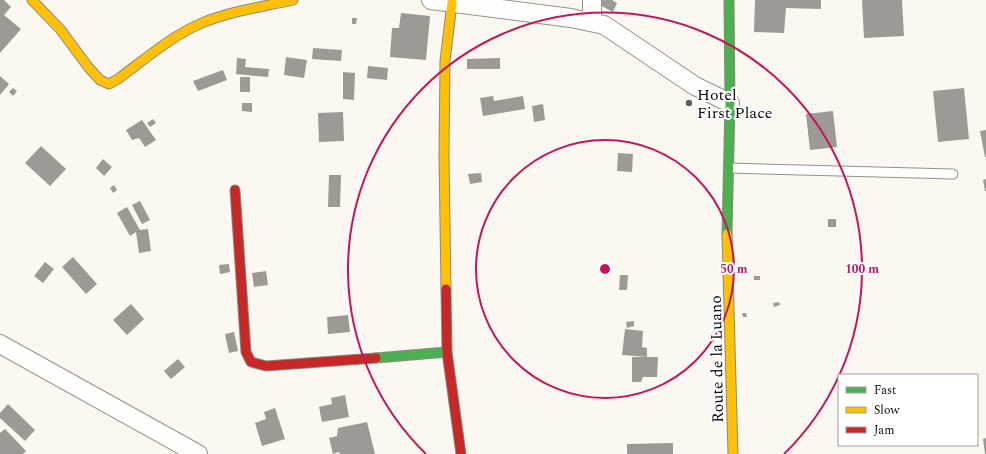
<svg xmlns="http://www.w3.org/2000/svg" width="986" height="454" font-family="Spectral,serif">
  <rect width="100%" height="100%" fill="#faf8f0"/>
  <g fill="#9d9a96">
    <polygon points="0,0 4,0 11,7 4,15 21,29 0,53"/>
    <polygon points="597,0 612,0 617,3 613,12 596,3"/>
    <polygon points="755,0 821,0 821,9 786,8 784,33 754,32"/>
    <polygon points="862,0 902,0 904,36 864,38"/>
    <polygon points="401,13 430,16 426,60 390,57 392,28 399,28"/>
    <polygon points="352,18 357,18 356,24 352,24"/>
    <polygon points="313,48 342,50 341,61 312,59"/>
    <polygon points="286,57 307,60 304,78 284,75"/>
    <polygon points="237,58 246,59 245,67 269,69 268,77 236,74"/>
    <polygon points="500,58 500,69 467,69 467,59"/>
    <polygon points="368,66 388,68 387,80 367,78"/>
    <polygon points="223,70 227,80 198,91 193,81"/>
    <polygon points="343,72 355,73 354,100 343,99"/>
    <polygon points="0,76 9,84 0,95"/>
    <rect x="240" y="77" width="10" height="15"/>
    <polygon points="13,88 17,91 13,96 9,92"/>
    <polygon points="964,88 969,139 938,142 933,91"/>
    <polygon points="493,96 494,101 523,96 525,109 483,116 480,98"/>
    <polygon points="242,103 252,103 252,112 242,111"/>
    <polygon points="543,104 545,120 534,122 532,106"/>
    <polygon points="833,111 837,147 810,150 806,114"/>
    <polygon points="343,112 344,141 319,142 318,113"/>
    <polygon points="153,119 156,123 150,127 147,123"/>
    <polygon points="142,120 156,140 145,147 139,138 132,140 126,130"/>
    <polygon points="986,130 986,157 985,157 980,131"/>
    <polygon points="41,146 66,169 50,186 25,163"/>
    <polygon points="618,153 633,154 632,172 617,171"/>
    <polygon points="103,159 112,167 104,176 96,168"/>
    <polygon points="481,173 482,182 470,184 468,174"/>
    <polygon points="329,175 341,175 340,207 328,207"/>
    <polygon points="986,179 986,191 985,191 983,180"/>
    <polygon points="114,185 117,190 113,193 110,188"/>
    <polygon points="140,201 150,220 142,224 132,205"/>
    <polygon points="127,207 140,230 139,230 148,229 151,251 139,253 136,232 130,236 117,213"/>
    <rect x="828" y="219" width="8" height="8"/>
    <polygon points="73,257 97,284 86,294 62,267"/>
    <polygon points="45,262 54,269 43,283 34,276"/>
    <polygon points="229,264 230,272 220,274 219,265"/>
    <polygon points="266,271 268,285 254,287 252,273"/>
    <polygon points="620,275 628,275 627,290 619,290"/>
    <rect x="754" y="276" width="6" height="4"/>
    <polygon points="779,302 780,305 774,307 773,303"/>
    <polygon points="131,304 144,319 127,335 113,320"/>
    <polygon points="742,313 746,313 747,317 743,317"/>
    <polygon points="348,315 350,332 328,334 327,317"/>
    <polygon points="634,321 634,326 627,328 626,322"/>
    <polygon points="625,329 643,331 642,347 647,348 647,357 622,355"/>
    <polygon points="234,332 238,351 229,353 225,334"/>
    <polygon points="632,357 658,357 657,377 643,377 641,382 632,382"/>
    <polygon points="178,359 185,367 171,379 164,371"/>
    <polygon points="345,395 349,417 322,422 319,407 332,404 331,398"/>
    <polygon points="8,404 35,430 25,441 0,418 0,413"/>
    <polygon points="275,408 285,439 262,446 255,423 266,419 264,412"/>
    <polygon points="367,422 375,454 340,454 339,452 333,454 329,438 337,436 338,428"/>
    <polygon points="5,429 26,451 23,454 0,454 0,433"/>
    <polygon points="986,438 986,454 985,454 983,439"/>
    <polygon points="673,443 673,454 627,454 627,444"/>
  </g>
  <g fill="none" stroke-linecap="round" stroke-linejoin="round">
    <defs>
      <polyline id="lane" points="728,168 953,174"/>
      <g id="street">
        <polyline points="431,0 571,18 604,25 695,86 730,103"/>
        <polyline points="592,0 592,22"/>
        <polyline points="0,344 198,454"/>
      </g>
      <g id="fast">
        <polyline points="727,234 730,103 729,0"/>
        <polyline points="376,358 447,352"/>
      </g>
      <g id="slow">
        <path d="M32 0 60 29 89 68 100 80 109 84 118 79C144 60 171 36 202 23 231 11 262 7 293 0"/>
        <polyline points="727,234 733,454"/>
        <polyline points="446,289 444,155 445,61 452,3"/>
      </g>
      <g id="jam">
        <polyline points="235,190 246,352 251,362 266,366 376,358"/>
        <polyline points="446,289 447,352 461,454"/>
      </g>
    </defs>
    <use href="#lane" stroke="#93928f" stroke-width="11"/>
    <use href="#street" stroke="#93928f" stroke-width="20"/>
    <use href="#fast" stroke="#8a8985" stroke-width="11"/>
    <use href="#slow" stroke="#8a8985" stroke-width="11"/>
    <use href="#jam" stroke="#8a8985" stroke-width="11"/>
    <use href="#lane" stroke="#fefefd" stroke-width="9"/>
    <use href="#street" stroke="#fefefd" stroke-width="18"/>
    <use href="#fast" stroke="#4caf50" stroke-width="9"/>
    <use href="#slow" stroke="#ffc107" stroke-width="9"/>
    <use href="#jam" stroke="#c62828" stroke-width="9"/>
  </g>
  <g fill="none" stroke="#c2185b" stroke-width="2">
    <circle cx="605" cy="269" r="129"/>
    <path d="M426 454A257 257 0 1 1 784 454"/>
  </g>
  <circle fill="#5f5f5c" stroke="#fff" stroke-width="1.5" cx="689" cy="103" r="4"/>
  <g text-anchor="middle" stroke-width="4" stroke-linejoin="round" paint-order="stroke">
    <g font-size="16" fill="#0c0c0c" stroke="#fff" text-anchor="start">
      <text x="697" y="100">Hotel<tspan x="697" dy="18">First Place</tspan></text>
    </g>
    <g font-size="16" fill="#0c0c0c" stroke="#fff">
      <text transform="translate(716 359) rotate(-91)" y="6">Route de la Luano</text>
    </g>
  </g>
  <circle cx="605" cy="269" r="6" fill="#c2185b" stroke="#fff" stroke-width="2"/>
  <g font-size="12" text-anchor="middle" font-weight="bold" fill="#c2185b" stroke="#fff" stroke-width="4" stroke-linejoin="round" paint-order="stroke">
    <text x="734" y="273">50 m</text>
    <text x="862" y="273">100 m</text>
  </g>
  <rect x="838" y="374" width="140" height="72" fill="#ffffff" stroke="#9e9e9e"/>
  <rect x="846" y="387" width="20" height="6" fill="#4caf50" stroke="#9e9e9e"/>
  <text x="874" y="394" font-size="12" fill="#0c0c0c">Fast</text>
  <rect x="846" y="407" width="20" height="6" fill="#ffc107" stroke="#9e9e9e"/>
  <text x="874" y="414" font-size="12" fill="#0c0c0c">Slow</text>
  <rect x="846" y="427" width="20" height="6" fill="#c62828" stroke="#9e9e9e"/>
  <text x="874" y="434" font-size="12" fill="#0c0c0c">Jam</text>
</svg>
